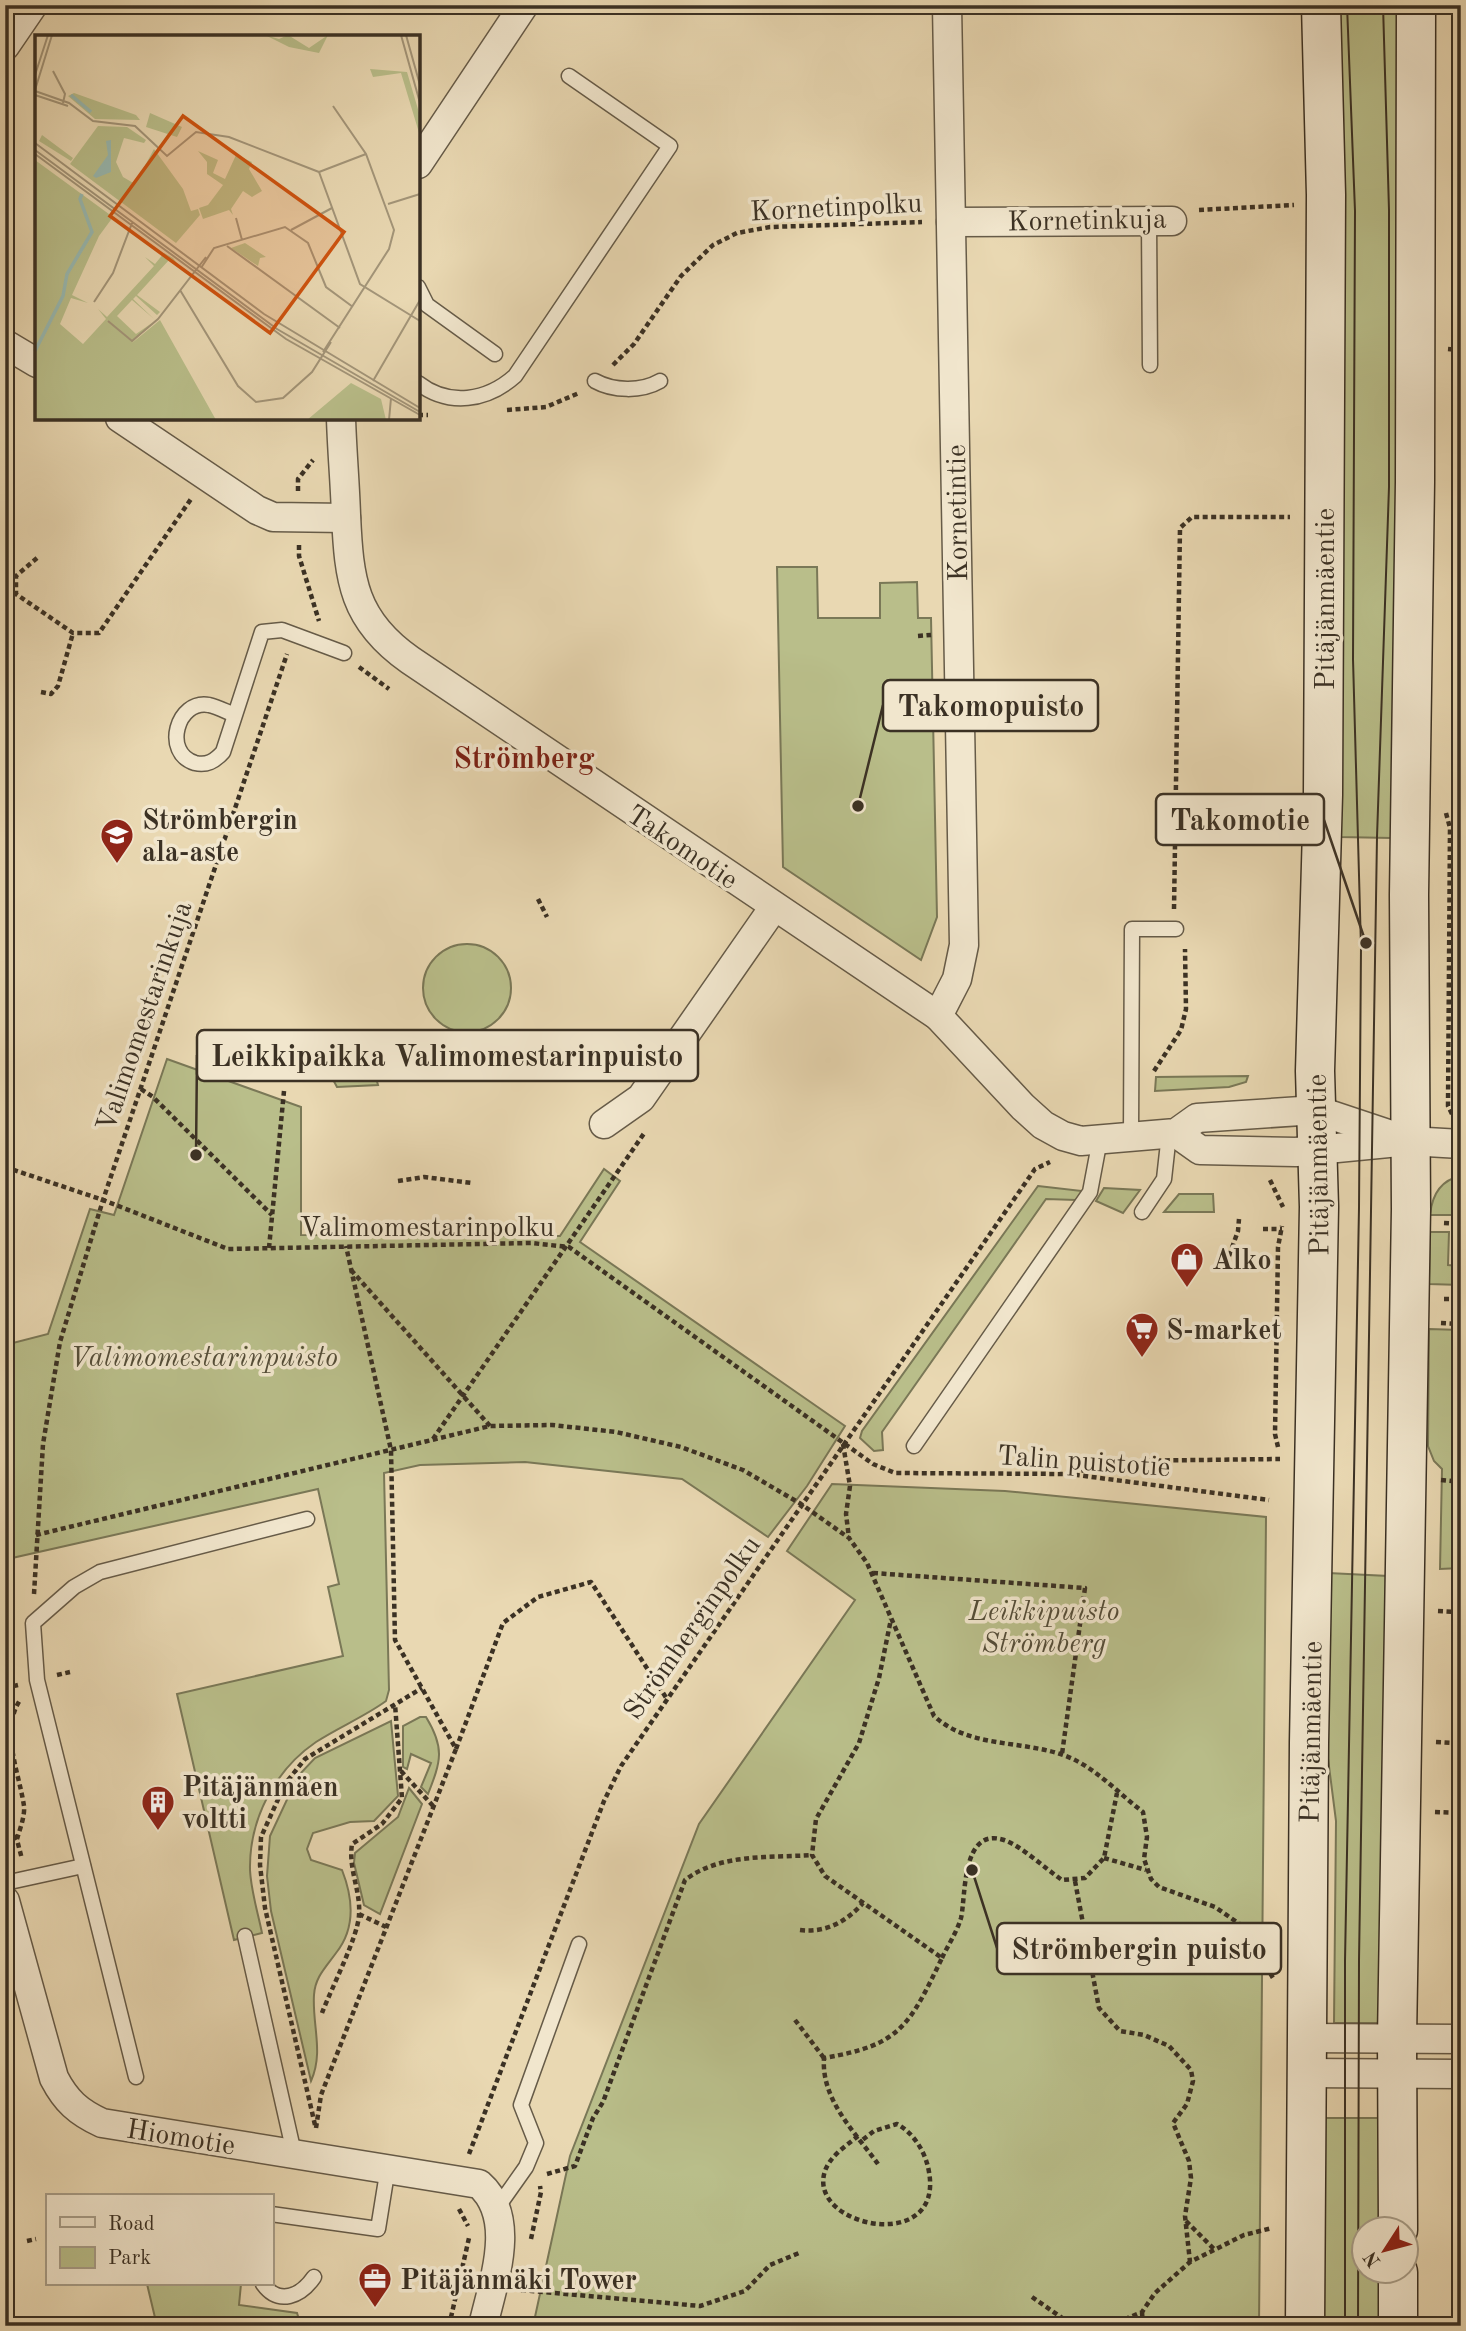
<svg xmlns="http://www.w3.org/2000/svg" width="1466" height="2331" font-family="'Old Standard TT',serif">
  <rect width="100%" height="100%" fill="#e9d8b2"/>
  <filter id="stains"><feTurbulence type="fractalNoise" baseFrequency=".00286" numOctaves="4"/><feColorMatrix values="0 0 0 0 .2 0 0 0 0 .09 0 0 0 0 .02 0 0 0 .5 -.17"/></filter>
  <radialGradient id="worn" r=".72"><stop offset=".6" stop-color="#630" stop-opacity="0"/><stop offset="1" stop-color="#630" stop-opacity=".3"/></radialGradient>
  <g fill="#b9be8a" stroke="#7a7857" stroke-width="2">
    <polygon points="1332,5 1400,5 1403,213 1391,838 1340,837"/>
    <polygon points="777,567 817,567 818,618 880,618 880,583 917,582 918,618 931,618 937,917 921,960 783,867"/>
    <circle cx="467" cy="988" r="44"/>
    <polygon points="325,1032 368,1048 378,1085 337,1087 318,1052"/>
    <path d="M167 1059 301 1107V1235L560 1236 604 1169 620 1181 580 1242 845 1426 807 1486 768 1537 682 1479 525 1462 420 1465 384 1473 389 1690 386 1701C364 1717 339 1727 316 1742 275 1770 249 1819 250 1870 251 1891 258 1913 262 1933L234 1940 177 1694 343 1656 328 1587 339 1584 318 1489 12 1558 5 1532V1345L48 1334 90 1209 114 1215Z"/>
    <polygon points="1248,1076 1246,1082 1229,1087 1155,1091 1156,1077"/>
    <path d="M1461 1176V1215H1430C1432 1195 1440 1180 1461 1176Z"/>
    <polygon points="1038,1186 1082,1191 1076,1200 1046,1199 882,1432 883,1450 874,1451 860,1438 862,1431"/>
    <polygon points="1104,1188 1140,1190 1123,1213 1096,1201"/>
    <polygon points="1179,1194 1213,1194 1214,1212 1164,1212"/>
    <polygon points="1430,1232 1449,1232 1448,1265 1461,1266 1461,1285 1429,1284"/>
    <polygon points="1429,1329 1461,1330 1461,1568 1440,1569 1442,1469 1434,1461 1428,1446"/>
    <polygon points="832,1484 1005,1491 1266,1517 1259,2326 987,2326 986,2322 953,2326 533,2326 570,2156 699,1824 855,1600 787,1551"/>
    <polygon points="1328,1573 1388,1576 1381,2023 1334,2023 1336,1821 1325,1735"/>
    <path d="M420 1717H426C445 1748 441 1761 428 1794L421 1787 431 1763 411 1754 407 1769 403 1767V1726Z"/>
    <path d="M391 1721 398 1796 374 1821 350 1822 313 1833 307 1849 311 1860 342 1870C353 1898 356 1928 336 1953 326 1967 315 1977 314 1995 312 2025 324 2052 311 2081L271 1911 267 1876 270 1836 298 1776 315 1758Z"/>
    <polygon points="409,1788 422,1804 380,1914 364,1905 354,1863 355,1853 398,1817"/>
    <polygon points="1320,2118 1383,2118 1382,2229 1364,2230 1364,2272 1382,2272 1382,2326 1320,2326"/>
    <polygon points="147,2284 241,2284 239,2305 297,2313 301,2326 157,2326"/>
  </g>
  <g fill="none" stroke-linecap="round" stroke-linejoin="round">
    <defs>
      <g id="lane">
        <polyline points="1149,220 1150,365"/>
        <polyline points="418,287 427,305 495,354"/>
        <path d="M595 381C613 391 641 392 660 381"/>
        <path d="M418 383C449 407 487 401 515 376L670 146 569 76"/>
        <path d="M235 715C227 712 218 707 209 705 177 699 162 753 195 763 207 766 215 761 223 752L262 632 282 630 344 653"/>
        <polyline points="1131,1136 1132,929 1176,929"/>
        <polyline points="1142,1212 1164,1179 1169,1134"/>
        <polyline points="914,1446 1090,1192 1100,1139"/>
        <polyline points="5,1883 83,1866"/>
        <polyline points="245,1936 294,2153"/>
        <polyline points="136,2077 37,1680 33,1623 74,1587 100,1572 307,1519"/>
        <polyline points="497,2208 526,2167 536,2143 521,2105 579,1944"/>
        <polyline points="271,2214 378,2229 388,2167"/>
        <path d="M263 2284C279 2306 301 2296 314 2277"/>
      </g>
      <g id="street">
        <polyline points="5,46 33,5"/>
        <polyline points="418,164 524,5"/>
        <polyline points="951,222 1172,221"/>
        <polyline points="5,344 37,363"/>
        <polyline points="120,418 257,510 273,517 346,518"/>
        <path d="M341 418C342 451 345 483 346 515 349 580 353 620 410 660L938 1016 1023 1107 1043 1125 1063 1136 1081 1141 1176 1133 1197 1118 1316 1110 1409 1141"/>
        <polyline points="938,1016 957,979 964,945 947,5"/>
        <polyline points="604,1124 641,1098 774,907"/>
        <polyline points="1176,1133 1200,1150 1296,1152 1409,1141 1461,1144"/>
        <path d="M5 1901 54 2078C66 2101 78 2112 102 2123L479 2184C518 2218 493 2282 483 2326"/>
        <polyline points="1306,2038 1461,2039"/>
        <polyline points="1306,2073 1461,2074"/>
      </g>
      <g id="secondary">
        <polyline points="1398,2230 1397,2039 1411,1209 1409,895 1415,482 1416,5"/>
        <polyline points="1305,2326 1309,1743 1319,1207 1315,1071 1323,795 1326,195 1321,5"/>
        <polyline points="1398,2326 1398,2272"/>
      </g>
    </defs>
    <use href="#lane" stroke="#665b48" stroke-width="17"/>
    <use href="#street" stroke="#665b48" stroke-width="31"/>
    <use href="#secondary" stroke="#3b3124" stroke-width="41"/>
    <g stroke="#3b3124" stroke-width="4.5" stroke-dasharray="5 3.5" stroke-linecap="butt">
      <polyline points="1199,210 1294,205"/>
      <polyline points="1448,349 1461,350"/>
      <polyline points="613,365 634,344 681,276 713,245 737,233 770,227 922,222"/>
      <polyline points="507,410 546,407 579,393"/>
      <polyline points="418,415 428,415"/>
      <polyline points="298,491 298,479 313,460"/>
      <polyline points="299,545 299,556 319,621"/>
      <polyline points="37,558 16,576 16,594 73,633 99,633 191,499"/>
      <polyline points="5,594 16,594"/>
      <polyline points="918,636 931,635"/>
      <polyline points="359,667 389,689"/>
      <polyline points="41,692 51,694 58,686 73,633"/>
      <polyline points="1446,813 1450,828 1448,1106 1452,1114"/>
      <polyline points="538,899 547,917"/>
      <polyline points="1174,909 1180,528 1192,517 1290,517"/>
      <polyline points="434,1055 446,1043 450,1029"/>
      <polyline points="1154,1071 1181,1030 1186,1009 1185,949"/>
      <polyline points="141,1089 153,1097 272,1215"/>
      <polyline points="5,1167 103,1200 228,1249 531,1243 569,1247 873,1464 895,1473 1069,1474 1269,1500"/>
      <polyline points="1270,1180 1283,1207"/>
      <polyline points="398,1181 424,1177 472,1183"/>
      <polyline points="1444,1223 1461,1224"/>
      <polyline points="1263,1229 1282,1229"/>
      <polyline points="269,1248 284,1091"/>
      <polyline points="1229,1256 1238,1231 1239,1219"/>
      <polyline points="351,1270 490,1426"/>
      <polyline points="1444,1299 1461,1299"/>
      <polyline points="1441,1323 1461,1324"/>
      <polyline points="433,1439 645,1132"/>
      <polyline points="843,1444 850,1486 846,1514 849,1538"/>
      <polyline points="1278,1447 1275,1434 1278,1247 1282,1226"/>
      <polyline points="1073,1473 1116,1461 1280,1459"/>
      <polyline points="1441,1480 1461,1482"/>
      <polyline points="1455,1521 1461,1521"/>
      <path d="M36 1535 490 1426 552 1425 616 1432 681 1447 743 1470 801 1504 849 1538 867 1563 934 1716C969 1748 1020 1740 1063 1755 1093 1765 1118 1793 1143 1812L1147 1837 1144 1859 1151 1879 1159 1887 1215 1907 1241 1925 1273 1978"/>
      <polyline points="873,1573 1085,1588 1062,1754"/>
      <polyline points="34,1594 43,1444 60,1342 103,1200 287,654"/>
      <polyline points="1438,1611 1458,1612"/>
      <polyline points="57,1675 70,1672"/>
      <polyline points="5,1688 18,1685"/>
      <polyline points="1436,1742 1456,1743"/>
      <polyline points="456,1749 503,1623 538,1597 591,1582 667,1699"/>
      <polyline points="401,1771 434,1807"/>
      <polyline points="1435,1812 1461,1813"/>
      <polyline points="5,1821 17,1840 22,1859"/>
      <path d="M17 1839C20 1829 25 1816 24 1806 19 1772 0 1731 20 1700"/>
      <polyline points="1104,1858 1146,1870"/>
      <polyline points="1075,1881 1099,2008 1120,2031 1144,2035 1169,2046 1191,2070 1193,2081 1187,2104 1173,2123 1189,2161 1191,2178 1185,2216 1190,2262"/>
      <polyline points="359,1914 386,1927"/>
      <path d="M800 1930C826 1933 846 1922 863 1903"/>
      <path d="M942 1958C948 1945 957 1932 961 1918 966 1897 961 1826 1004 1840 1020 1845 1046 1869 1062 1880L1085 1878 1104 1858 1117 1793"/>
      <path d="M322 2013C331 1989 358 1937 359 1915 361 1891 348 1869 352 1844L382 1824 402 1798 395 1704"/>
      <polyline points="795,2020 824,2058"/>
      <polyline points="315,2125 265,1908 260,1865 261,1837 285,1784 305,1759 422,1688"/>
      <polyline points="316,2128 321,2095 456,1749 395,1640 391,1450 346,1246"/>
      <path d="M858 2136C846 2146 830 2156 825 2171 806 2227 944 2255 929 2172 926 2153 914 2133 897 2124L874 2131 861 2141"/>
      <polyline points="469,2154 604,1801 621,1766 1035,1169 1050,1162"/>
      <path d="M878 2164C855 2132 821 2100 824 2058 901 2045 909 2026 942 1958L825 1876 812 1855 816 1819 859 1743 879 1678 891 1619"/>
      <path d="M547 2174 575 2166 593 2118 603 2102 685 1880C720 1853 770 1858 812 1855"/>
      <polyline points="459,2209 468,2226"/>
      <polyline points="1186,2221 1215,2250"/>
      <polyline points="531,2239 541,2192 540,2186"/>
      <polyline points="27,2241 36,2239"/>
      <polyline points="521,2290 700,2306 745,2291 770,2265 799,2253"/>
      <polyline points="1032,2297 1068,2322 1081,2326"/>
      <polyline points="1142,2312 1143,2326"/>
      <polyline points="449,2326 469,2238"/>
      <polyline points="1109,2326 1142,2312 1155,2293 1190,2262 1244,2235 1272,2228"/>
    </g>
    <use href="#lane" stroke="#f1e6cd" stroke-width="14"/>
    <use href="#street" stroke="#f1e6cd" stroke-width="28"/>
    <use href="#secondary" stroke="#f1e6cd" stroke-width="38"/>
    <g stroke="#3b3124" stroke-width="2">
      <polyline points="1345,2326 1345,1961 1359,1208 1361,947 1353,659 1355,211 1347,5"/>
      <polyline points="1358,2326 1359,1960 1377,837 1389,487 1389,210 1383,5"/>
    </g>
  </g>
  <defs>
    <symbol id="school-pin" viewBox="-11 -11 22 30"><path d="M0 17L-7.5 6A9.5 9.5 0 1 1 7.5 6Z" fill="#8f2418" stroke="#f1e6cd"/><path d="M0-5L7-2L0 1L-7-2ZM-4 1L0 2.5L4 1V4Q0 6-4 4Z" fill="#fff"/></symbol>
    <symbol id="shop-pin" viewBox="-11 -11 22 30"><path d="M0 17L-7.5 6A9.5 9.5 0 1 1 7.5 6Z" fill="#8f2418" stroke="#f1e6cd"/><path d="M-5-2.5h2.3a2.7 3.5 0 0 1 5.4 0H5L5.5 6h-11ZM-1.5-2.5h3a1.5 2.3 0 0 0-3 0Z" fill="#fff"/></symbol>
    <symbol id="supermarket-pin" viewBox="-11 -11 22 30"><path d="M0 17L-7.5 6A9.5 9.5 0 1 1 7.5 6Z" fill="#8f2418" stroke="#f1e6cd"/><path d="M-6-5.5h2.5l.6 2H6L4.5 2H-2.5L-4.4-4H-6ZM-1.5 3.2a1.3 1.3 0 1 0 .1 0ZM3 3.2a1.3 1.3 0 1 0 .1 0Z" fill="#fff"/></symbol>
    <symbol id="building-pin" viewBox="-11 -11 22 30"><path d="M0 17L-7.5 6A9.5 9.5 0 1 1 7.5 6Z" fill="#8f2418" stroke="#f1e6cd"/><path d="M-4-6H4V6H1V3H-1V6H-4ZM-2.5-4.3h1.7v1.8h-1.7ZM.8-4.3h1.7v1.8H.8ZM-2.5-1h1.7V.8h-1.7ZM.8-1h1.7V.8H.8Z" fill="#fff"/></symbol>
    <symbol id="office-pin" viewBox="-11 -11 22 30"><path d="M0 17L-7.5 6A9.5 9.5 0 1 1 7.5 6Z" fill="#8f2418" stroke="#f1e6cd"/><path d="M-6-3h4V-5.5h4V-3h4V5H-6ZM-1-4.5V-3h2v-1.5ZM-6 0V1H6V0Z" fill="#fff"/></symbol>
  </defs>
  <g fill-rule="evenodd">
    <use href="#school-pin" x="98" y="816" width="38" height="52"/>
    <use href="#shop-pin" x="1168" y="1240" width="38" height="52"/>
    <use href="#supermarket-pin" x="1123" y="1310" width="38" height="52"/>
    <use href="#building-pin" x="139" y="1783" width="38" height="52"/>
    <use href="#office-pin" x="356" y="2260" width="38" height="52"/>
  </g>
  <g text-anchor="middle" stroke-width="7" stroke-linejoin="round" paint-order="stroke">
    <g font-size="28" fill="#3b3124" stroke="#f1e6cd">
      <text transform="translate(836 206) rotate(-3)" y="10">Kornetinpolku</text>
      <text transform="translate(1087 219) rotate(-1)" y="10">Kornetinkuja</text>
      <text transform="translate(956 513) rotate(-91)" y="10">Kornetintie</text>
      <text transform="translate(1324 599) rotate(-90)" y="10">Pitäjänmäentie</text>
      <text transform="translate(683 846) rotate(34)" y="10">Takomotie</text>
      <text transform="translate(143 1016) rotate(-71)" y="10">Valimomestarinkuja</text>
      <text transform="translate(1317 1165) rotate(-91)" y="10">Pitäjänmäentie</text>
      <text x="427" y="1236">Valimomestarinpolku</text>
      <text transform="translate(1084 1460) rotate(4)" y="10">Talin puistotie</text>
      <text transform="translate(691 1627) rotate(-55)" y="10">Strömberginpolku</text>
      <text transform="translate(1310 1732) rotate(-89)" y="10">Pitäjänmäentie</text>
      <text transform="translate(181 2136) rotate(9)" y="10">Hiomotie</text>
    </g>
    <g font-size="28" font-weight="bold" fill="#3b3124" stroke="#f1e6cd" text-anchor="start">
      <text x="142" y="829">Strömbergin<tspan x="142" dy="32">ala-aste</tspan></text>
      <text x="1212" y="1269">Alko</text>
      <text x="1166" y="1339">S-market</text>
      <text x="182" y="1796">Pitäjänmäen<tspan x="182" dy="32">voltti</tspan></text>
      <text x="400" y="2289">Pitäjänmäki Tower</text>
    </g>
    <g font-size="28" font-style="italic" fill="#544d38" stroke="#f1e6cd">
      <text x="204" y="1366">Valimomestarinpuisto</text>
      <text x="1044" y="1620">Leikkipuisto<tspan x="1044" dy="32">Strömberg</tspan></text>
    </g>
    <g font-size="30" font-weight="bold" fill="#7a1f14" stroke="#f1e6cd">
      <text x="524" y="768">Strömberg</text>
    </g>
  </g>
  <g transform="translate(35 35)">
    <rect width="385" height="385" fill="#e9d8b2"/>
    <path d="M230 0 244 4 253 0 274 13 293 0 284 18 254 12ZM335 34 372 37 385 81V101L366 38 338 42ZM39 58 101 80 105 85 60 84 33 61ZM115 78 147 92 142 102 111 92ZM63 91 92 92 111 105 109 108 89 103 81 127 88 142 100 149 119 114 148 154 156 176 163 174 165 180 141 208 35 129ZM7 100 38 123 36 126 4 106ZM163 116 183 125 178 138 190 144 201 120 217 127 214 134 227 156 217 162 208 156 196 174 198 180 194 175 168 184 164 173 173 170 188 150 172 139V127ZM0 125 78 182 64 201 37 260 53 268 36 263 25 289 48 309 71 284 63 274 72 282 119 231 110 222 120 229 129 218 138 223 144 231 134 225 102 260 125 277 122 280 101 261 98 264 119 284 97 265 82 281 101 299 117 288 97 308 125 285 181 385H0ZM210 208 231 222 225 223 223 231 196 213ZM316 348 346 364 351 385H272Z" fill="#b9be8a"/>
    <path d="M76 105V137L61 143 58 141 73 120 71 106Z" fill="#98b9b1"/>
    <path fill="none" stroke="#98b9b1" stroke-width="3.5" d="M36 60 56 77M0 316 28 261 32 239 57 197 45 164 47 159"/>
    <path fill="none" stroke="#a39579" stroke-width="2" d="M366 0 385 68M371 0 385 50M18 36 30 59 28 68M0 40 13 0M0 55 17 0M0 56 34 68 58 86 100 91 132 121 161 97 194 102 284 137M0 60 33 71M0 108 229 279 385 373M0 115 242 294 385 377M0 119 251 304 385 380M284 137 325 249 385 286M284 137 331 119M353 169 385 159M201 183 207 205M256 195 297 173M192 211 305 293M166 233 179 213 250 192 273 208 291 252 318 272M145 255 203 351 221 367 248 363 277 337 296 307M59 267 78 238 97 188M73 286 97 306 123 284 171 222M288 317 354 214 359 195 331 119 298 71M338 346 385 265M354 385 356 363"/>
    <path fill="#ce5310" fill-opacity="0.15" stroke="#ce5310" stroke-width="3.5" d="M148 81 309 197 235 298 75 181Z"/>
    <rect width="385" height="385" fill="none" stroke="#3b3124" stroke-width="3.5"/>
  </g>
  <path fill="none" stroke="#3b3124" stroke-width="2.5" d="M858 806L883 705M1366 943L1324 820M196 1155L197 1055M972 1870L997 1948"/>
  <g fill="#3b3124" stroke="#f1e6cd" stroke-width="2.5">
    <circle cx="858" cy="806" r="7"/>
    <circle cx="1366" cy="943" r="7"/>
    <circle cx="196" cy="1155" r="7"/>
    <circle cx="972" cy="1870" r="7"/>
  </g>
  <g fill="#f1e6cd" stroke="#3b3124" stroke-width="2.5">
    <rect x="883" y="680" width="215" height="51" rx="7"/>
    <rect x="1156" y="794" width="168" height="51" rx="7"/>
    <rect x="197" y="1030" width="501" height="51" rx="7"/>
    <rect x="997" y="1923" width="284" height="51" rx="7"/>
  </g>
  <g font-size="30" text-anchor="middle" font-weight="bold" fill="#3b3124">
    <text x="991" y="716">Takomopuisto</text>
    <text x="1240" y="830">Takomotie</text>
    <text x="447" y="1066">Leikkipaikka Valimomestarinpuisto</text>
    <text x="1139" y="1959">Strömbergin puisto</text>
  </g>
  <rect width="1466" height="2331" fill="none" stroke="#e9d8b2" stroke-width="28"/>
  <rect x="7" y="7" width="1452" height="2317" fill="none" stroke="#3b3124" stroke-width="3.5"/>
  <rect x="14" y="14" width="1438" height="2303" fill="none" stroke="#3b3124" stroke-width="2"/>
  <rect x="46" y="2194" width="228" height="91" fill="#f1e6cd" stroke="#a89e89" stroke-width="2"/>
  <rect x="60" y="2217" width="35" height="10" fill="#f1e6cd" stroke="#a89e89" stroke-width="2"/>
  <text x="108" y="2230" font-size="21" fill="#3b3124">Road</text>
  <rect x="60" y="2247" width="35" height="21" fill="#b9be8a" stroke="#a89e89" stroke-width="2"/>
  <text x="108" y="2264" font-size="21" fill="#3b3124">Park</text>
  <g transform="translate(1385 2250) rotate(234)"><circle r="33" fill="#f1e6cd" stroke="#a89e89" stroke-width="2"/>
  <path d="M0-5L12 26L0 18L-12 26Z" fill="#8f2418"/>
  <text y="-10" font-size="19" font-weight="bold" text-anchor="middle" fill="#3b3124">N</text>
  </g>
  <rect width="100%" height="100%" filter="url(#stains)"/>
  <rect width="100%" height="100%" fill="url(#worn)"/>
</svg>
